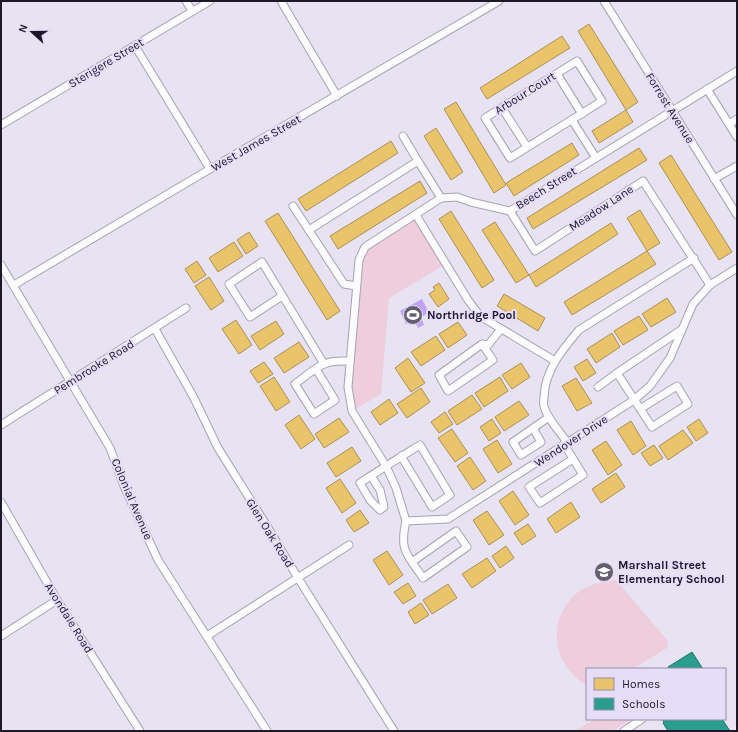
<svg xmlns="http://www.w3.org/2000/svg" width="738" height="732" font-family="Karla,sans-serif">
  <rect width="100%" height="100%" fill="#e8e3f2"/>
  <g fill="#eecedd">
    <polygon points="416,215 446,264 389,298 381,394 352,411 348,387 356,286 365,247"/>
    <path d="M616 580 668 641 667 648 633 669H587V685C578 681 570 673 565 664 550 640 556 610 578 592 589 584 603 582 616 580Z"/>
    <polygon points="595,719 632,719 613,731 575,731"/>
  </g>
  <polygon fill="#c2a3f3" points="422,299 429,313 421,317 424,325 418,328 414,320 406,324 400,311"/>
  <g fill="#e9c46a" stroke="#ac9056">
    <polygon points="589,24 638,102 626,110 578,31"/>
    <polygon points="562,36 570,48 487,99 480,88"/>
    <polygon points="456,102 506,185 494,193 444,109"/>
    <polygon points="626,110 633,122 599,143 592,131"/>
    <polygon points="436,128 463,172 451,180 424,136"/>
    <polygon points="391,141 398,153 306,211 298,199"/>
    <polygon points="572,143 579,155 514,196 506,183"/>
    <polygon points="639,148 647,160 533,229 527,218"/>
    <polygon points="671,155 732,252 719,260 659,163"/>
    <polygon points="420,181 427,193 338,249 330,236"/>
    <polygon points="640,210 660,243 647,251 627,218"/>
    <polygon points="451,211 494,280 482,288 439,219"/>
    <polygon points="278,213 340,311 327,320 265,221"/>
    <polygon points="495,222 529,275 516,283 482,230"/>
    <polygon points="611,223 618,234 536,287 529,275"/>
    <polygon points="249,232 258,246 246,254 237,240"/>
    <polygon points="234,242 243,256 218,272 209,258"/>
    <polygon points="647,251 656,264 572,315 564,302"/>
    <polygon points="197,261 206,275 194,283 185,269"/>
    <polygon points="209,277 224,301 211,310 195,286"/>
    <polygon points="439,283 449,299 438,307 429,294 435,290 433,287"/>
    <polygon points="504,294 545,318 538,331 497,306"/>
    <polygon points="667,298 676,312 651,327 642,314"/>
    <polygon points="639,316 648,330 623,345 614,331"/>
    <polygon points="236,320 252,345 239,354 222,329"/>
    <polygon points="276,321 284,334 260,350 251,336"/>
    <polygon points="458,322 467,335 448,348 439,334"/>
    <polygon points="612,333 620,347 596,363 587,349"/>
    <polygon points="436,336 445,350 421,366 411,352"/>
    <polygon points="299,342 309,357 284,373 274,358"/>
    <polygon points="408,358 425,383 411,392 395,368"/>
    <polygon points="587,359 596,373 583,381 574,367"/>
    <polygon points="264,362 273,374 258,383 250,371"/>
    <polygon points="521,363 530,377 512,389 502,375"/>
    <polygon points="274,377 290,402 276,411 260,386"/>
    <polygon points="500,377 508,391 484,407 475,393"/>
    <polygon points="576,378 592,403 577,411 562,386"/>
    <polygon points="421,388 430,402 407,418 397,404"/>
    <polygon points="472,395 482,409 457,425 448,411"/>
    <polygon points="389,399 398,413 380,425 371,412"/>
    <polygon points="519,401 529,415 504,431 495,417"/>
    <polygon points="445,412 453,424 439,433 431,422"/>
    <polygon points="299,415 315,439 301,449 285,425"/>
    <polygon points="339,418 349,432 324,448 315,434"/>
    <polygon points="492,419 501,433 489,441 480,427"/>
    <polygon points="699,419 708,433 696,441 687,427"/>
    <polygon points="631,421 646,446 633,455 617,430"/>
    <polygon points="452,429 468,453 455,462 438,438"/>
    <polygon points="683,430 693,443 668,460 659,446"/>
    <polygon points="497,440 512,464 498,473 483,449"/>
    <polygon points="606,441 622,465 608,475 592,450"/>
    <polygon points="654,445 663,458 650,466 641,453"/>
    <polygon points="352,447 361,461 336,477 327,463"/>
    <polygon points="470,457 486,481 473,490 457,466"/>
    <polygon points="616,473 625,487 601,503 592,489"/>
    <polygon points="340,479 356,503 342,513 326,488"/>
    <polygon points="513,491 529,515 515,525 499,501"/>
    <polygon points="571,502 580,517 556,533 547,519"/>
    <polygon points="360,510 369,523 354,532 346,520"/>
    <polygon points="487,511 504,535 489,545 473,520"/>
    <polygon points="528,524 536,536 522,545 514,533"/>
    <polygon points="506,546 514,558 500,568 492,556"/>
    <polygon points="387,551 403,575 389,585 373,560"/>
    <polygon points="487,558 496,571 472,588 462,574"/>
    <polygon points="408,583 416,596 403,604 394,592"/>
    <polygon points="448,584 457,598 432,614 423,600"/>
    <polygon points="421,603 429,615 415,624 408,612"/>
  </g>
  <g fill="#2a9d8f" stroke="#267570">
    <polygon points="692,652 703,669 669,669 668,667"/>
    <polygon points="662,719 722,719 730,731 668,731 663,723 664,722"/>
  </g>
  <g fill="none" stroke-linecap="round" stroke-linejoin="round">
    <defs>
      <g id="minor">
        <polyline points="186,1 192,11"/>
        <polyline points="281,1 337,96"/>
        <polyline points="604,1 737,215"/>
        <polyline points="135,46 210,169"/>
        <polygon points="577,61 602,101 510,158 485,118"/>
        <polyline points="737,71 510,211 471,202 457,197 441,198 365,247 359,260 348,387 352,411 386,466 396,488 406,521 448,519 634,400 650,386 670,358 693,304 710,285 737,268"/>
        <polyline points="557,74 582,114"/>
        <polyline points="707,89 737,137"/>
        <polyline points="502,108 527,147"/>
        <polyline points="572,120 596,158"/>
        <polyline points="729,124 737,119"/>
        <polyline points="1,125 210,1"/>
        <polyline points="403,136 418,161"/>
        <polyline points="714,179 737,166"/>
        <polyline points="293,206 344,284 356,286"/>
        <polyline points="510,211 535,251 643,181 710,285"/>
        <polyline points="416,215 468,300 480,316 555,361"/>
        <polyline points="309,230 418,161 441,198"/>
        <polyline points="1,265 110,448 124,486 158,560 267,731"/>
        <polyline points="14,285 210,169 499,1"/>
        <polyline points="282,296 250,317 229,284 262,262 324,364"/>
        <polyline points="155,329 194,398 218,448 265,523 298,578 394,731"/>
        <polyline points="482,344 493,360 448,391 439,375 482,344 488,345 501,329"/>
        <path d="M316 369 335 400 314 414 295 384C305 377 316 366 327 363 335 360 342 361 350 361"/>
        <polyline points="617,373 681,330"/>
        <polyline points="598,387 617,373 652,427 688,404 677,386 640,409"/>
        <polyline points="1,425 186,308"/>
        <polyline points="533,428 541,442 521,455 513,442 549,417"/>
        <path d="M567 442C560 432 546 417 544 406 543 403 544 399 544 397 545 370 562 350 579 330L694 258"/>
        <polyline points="564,444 583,475 540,503 529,487 573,459"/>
        <path d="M371 476 380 490 384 507 380 510 370 500 360 483C379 470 399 458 420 445L450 495 432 507 401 456"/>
        <polyline points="1,502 57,600 140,731"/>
        <path d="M406 521C399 551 407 554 423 578L467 547 456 531 412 562"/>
        <polyline points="1,636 57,600"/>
        <polyline points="207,636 349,545"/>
        <polyline points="624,731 642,719"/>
      </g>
    </defs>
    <use href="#minor" stroke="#a7a2b0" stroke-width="9"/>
    <use href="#minor" stroke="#fcfbfd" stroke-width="7"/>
  </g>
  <defs>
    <symbol id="stadium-disc" viewBox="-11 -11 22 22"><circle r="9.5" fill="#655f6f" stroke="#e6ddf8"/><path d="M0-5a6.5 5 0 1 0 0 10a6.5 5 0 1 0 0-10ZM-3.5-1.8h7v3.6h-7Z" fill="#fff"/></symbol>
    <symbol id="school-disc" viewBox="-11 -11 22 22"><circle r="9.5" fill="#655f6f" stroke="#e6ddf8"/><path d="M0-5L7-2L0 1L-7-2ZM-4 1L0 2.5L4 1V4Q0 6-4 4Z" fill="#fff"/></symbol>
  </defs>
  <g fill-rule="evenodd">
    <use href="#stadium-disc" x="402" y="304" width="22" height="22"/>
    <use href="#school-disc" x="593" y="561" width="22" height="22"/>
  </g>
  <g text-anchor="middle" stroke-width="4" stroke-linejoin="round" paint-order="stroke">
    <g font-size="12" fill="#1e1828" stroke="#e6ddf8">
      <text transform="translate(106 63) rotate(-31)" y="4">Sterigere Street</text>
      <text transform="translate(525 93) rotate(-32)" y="4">Arbour Court</text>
      <text transform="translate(670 108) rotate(58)" y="4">Forrest Avenue</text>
      <text transform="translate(256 143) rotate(-30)" y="4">West James Street</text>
      <text transform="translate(546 188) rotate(-32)" y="4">Beech Street</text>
      <text transform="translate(601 208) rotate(-33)" y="4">Meadow Lane</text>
      <text transform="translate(94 367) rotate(-32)" y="4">Pembrooke Road</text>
      <text transform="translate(571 441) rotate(-33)" y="4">Wendover Drive</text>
      <text transform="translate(132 499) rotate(67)" y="4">Colonial Avenue</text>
      <text transform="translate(270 533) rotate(58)" y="4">Glen Oak Road</text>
      <text transform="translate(69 618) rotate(58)" y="4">Avondale Road</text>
    </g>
    <g font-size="12" font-weight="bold" fill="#1e1828" stroke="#e6ddf8" text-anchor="start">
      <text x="427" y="319">Northridge Pool</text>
      <text x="618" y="569">Marshall Street<tspan x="618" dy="14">Elementary School</tspan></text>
    </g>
  </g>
  <rect width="738" height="732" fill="none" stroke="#1e1828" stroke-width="4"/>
  <rect x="586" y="668" width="140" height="52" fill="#e6ddf8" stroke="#968ea5"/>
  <rect x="594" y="678" width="20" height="12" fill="#e9c46a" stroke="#968ea5"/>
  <text x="622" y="688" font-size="12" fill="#1e1828">Homes</text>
  <rect x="594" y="698" width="20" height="12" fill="#2a9d8f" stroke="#968ea5"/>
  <text x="622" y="708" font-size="12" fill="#1e1828">Schools</text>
  <g transform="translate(32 32) rotate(291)" stroke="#e6ddf8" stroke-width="3" paint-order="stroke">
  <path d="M0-3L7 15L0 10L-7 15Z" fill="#1e1828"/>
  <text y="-6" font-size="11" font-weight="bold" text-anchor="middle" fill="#1e1828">N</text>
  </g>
</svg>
